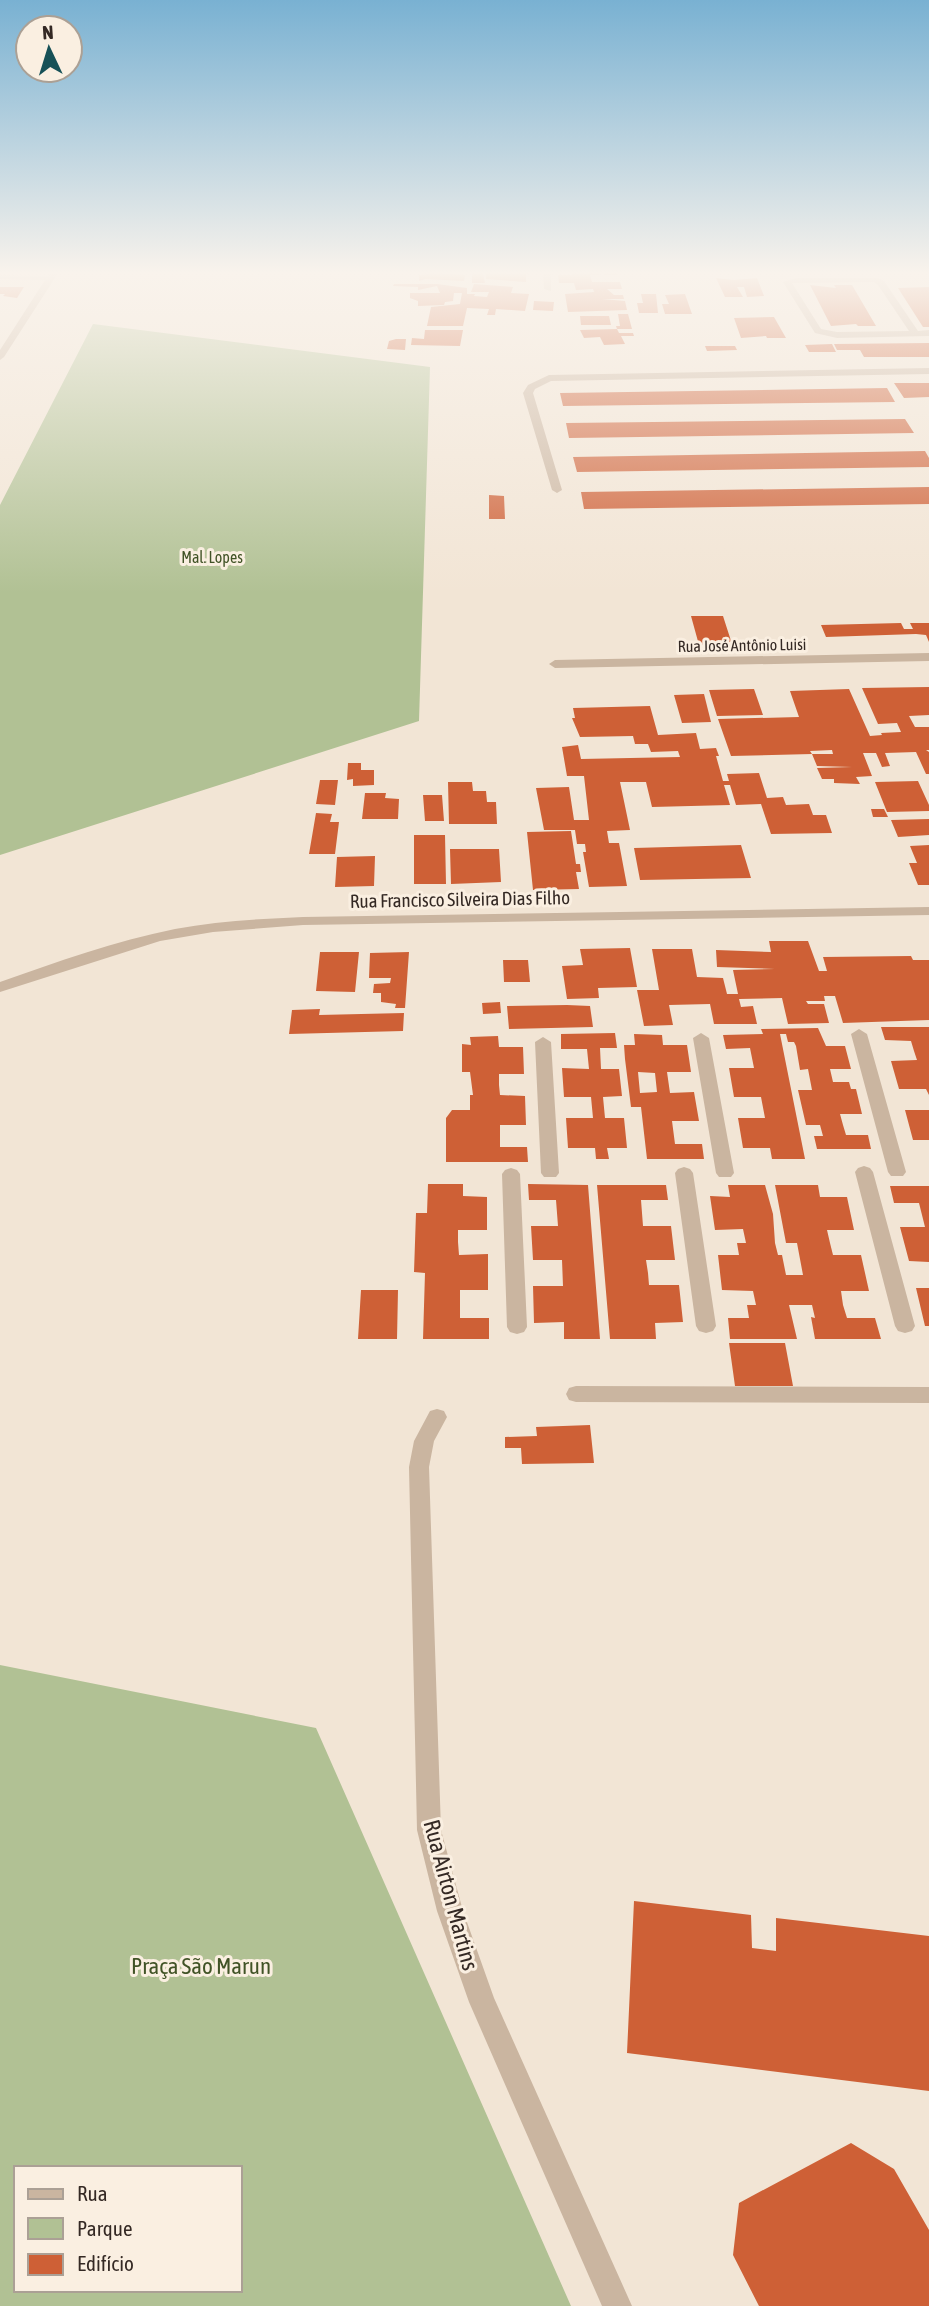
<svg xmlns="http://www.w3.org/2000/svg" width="929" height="2306" font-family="'Asap Condensed',sans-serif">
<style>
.green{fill:#b1c194;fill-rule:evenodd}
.building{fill:#ce6036;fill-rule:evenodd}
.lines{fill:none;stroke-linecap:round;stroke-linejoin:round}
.lane{fill:#cab5a0;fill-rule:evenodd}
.street{fill:#cab5a0;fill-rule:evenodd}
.labels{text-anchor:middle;stroke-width:6;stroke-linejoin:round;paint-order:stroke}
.far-park-label{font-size:16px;fill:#415326;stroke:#faefe1}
.far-street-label{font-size:16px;fill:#342924;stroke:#faefe1}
.street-label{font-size:19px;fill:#342924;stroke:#faefe1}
.near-street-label{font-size:23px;fill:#342924;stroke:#faefe1}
.near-park-label{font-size:23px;fill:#415326;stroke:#faefe1}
</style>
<rect width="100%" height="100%" fill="#f2e5d5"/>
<path class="green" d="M93,324L430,367L419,721L0,855V505Z
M0,1665L316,1728L571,2306H0ZM16,2168H240V2290H16Z"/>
<path class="building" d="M419,270H443V273L465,275L464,281L425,279L419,281V275H427L419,273Z
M472,270H507V274H510V270H529V274H526V282L486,279V274H483L485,283H472Z
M571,270H599V275H590L592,282H620L622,289H607L614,295H623L624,299H602L625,301L627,310L568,312L565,294L594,292L593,289L576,290L574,283H559L558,275H572Z
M603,270L614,272V270H736V272H617L618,275H605Z
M716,278L734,280L757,278L764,296L747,297L744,287H737L743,297H725Z
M394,284H437L467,288V294H475L474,296L487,297L489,292H471L474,284L513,287L511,293L529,294L525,311L496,309L495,315H487L489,309L467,308L463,326H427L431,307L460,304L462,293H454L453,301L445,302L444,305L418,306V301L410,298V293H440L437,286L418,290V287L393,286Z
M810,285L836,288L834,285H852L876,326H858L856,324L831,326Z
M0,287H24L17,298L3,296L5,294H0Z
M929,287V327H923L898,288Z
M641,294H656L658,313H639L637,303H643Z
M685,294L692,314H665L662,304H669L665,295Z
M534,301L554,302L553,311L533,310Z
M618,314H628L632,329H617L619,333H633L634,336H621L625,344L604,345L600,337L584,338L580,330L617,329L616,326H620Z
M580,316H609L611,325H581Z
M774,317L786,338H767L766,336L741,338L734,318Z
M425,330H463L460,346L411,345L412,338L424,339Z
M396,339H406L405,350L387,349L389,341Z
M929,343V357H864L860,350H837L834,344Z
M832,344L836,352H809L805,345Z
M705,346H735L737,350L707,351Z
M894,383H929V397L904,398Z
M887,388L895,402L563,406L560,393Z
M905,419L914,433L569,438L566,423Z
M925,451L929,458V467L577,472L573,457Z
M929,487V504L584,509L581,492Z
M489,495L504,496L505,519H489Z
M691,616H723L732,644L699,645Z
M901,623L904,629H913L910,623H929V642L926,635L916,634L826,637L821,625Z
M929,687V715L909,716L915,727H929V750H926L929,752V774H926L916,752L885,753L890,766L882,767L876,753H863L872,776L856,777L860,784L834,783V779H822L817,768L852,767L817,766L812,754H833L832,750L810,751L812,754L731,756L718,719L799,717L790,691L849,689L870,736L882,735L881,733L901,732L897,723L878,724L862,688Z
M754,689L763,715L717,716L709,690Z
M704,694L711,722L682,723L674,695Z
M650,706L658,735L696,733L700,749L716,748L719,756H716L723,781H729L727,774L759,773L767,798L783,797L786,805L809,804L813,815H826L832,833L771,834L761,804L736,805L730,785H724L730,805L652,807L646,782H620L630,830L607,831L609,843H619L627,886L589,887L583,852H586L585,844H577L575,830H544L536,788L569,787L574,820H589L584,776H567L562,747L578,745L581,759L680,757L678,751L651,752L648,744H635L633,736L580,737L572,718H575L573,708Z
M348,763H361V770H374V785L353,786V779L347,780Z
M320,780H338L335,805L316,804Z
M918,781L929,805V811L887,812L875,782Z
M448,782H472L473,791H486L487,802H496L497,824H449Z
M365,793H386L385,798L399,799L398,819H362Z
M423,795H442L444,821H425Z
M871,809H884L888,817H873Z
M316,813L332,814L330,822H339L335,854H309Z
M929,819V835L898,837L891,820Z
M571,831L576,864H580L581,872H576L579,889L533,890L527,832Z
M414,835H445L446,884H414Z
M741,845L751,878L640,880L634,848Z
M929,845V885H918L909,863H917L910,846Z
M450,849H499L501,882L451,884Z
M375,856L374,886L335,887L337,857Z
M769,941H808L819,971H827L823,957L911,956L913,960H929V1020L843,1023L835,996H824L825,1001H806L808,1004H824L829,1023L788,1024L782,998L739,999L741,1007L753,1006L757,1024H714L710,1004L669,1005L673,1025L644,1026L637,990H659L652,949H692L697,977L723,978L727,994H738L733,970L775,969L717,967L716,950L771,952Z
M630,948L637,987L598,988L599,998L567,999L562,966L583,965L580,949Z
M320,952H359L355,992L316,991Z
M409,952L405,1008H395L396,1004L381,1002V993H373L374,984L390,983L391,978H369L370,953Z
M503,960H528L530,982H504Z
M500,1002L501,1013L483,1014L482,1003Z
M567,1005L590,1006L593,1027L509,1029L507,1006Z
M320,1009L319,1015L404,1013L403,1031L289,1034L292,1010Z
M881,1027H929V1095L926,1089H899L891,1061L917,1060L914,1051L911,1041L885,1040Z
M818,1028L826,1046H845L851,1069H830L833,1082H849L851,1089H856L862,1114H840L843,1125L846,1135H868L871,1149H817L814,1136H823L820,1125H806L798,1090H812L808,1069L800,1070L796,1046L794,1042H788L786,1034H780L805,1159H772L770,1148H743L738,1118H765L761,1097H734L729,1068H754L750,1048L726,1049L723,1035L763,1034L761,1029Z
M615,1033L617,1048H600L601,1069H619L622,1096L603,1097L605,1118H624L627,1148H607L609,1159H596L595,1148H568L566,1118H593L591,1097H564L562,1068L589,1069L587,1049H561V1034Z
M634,1034L662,1035L663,1045H687L691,1072H667L670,1093L694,1092L699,1121H672L675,1144H702L704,1159H647L641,1107H631L625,1059L624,1045H635ZM638,1072L655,1073L657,1092L640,1093Z
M498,1036L499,1047H523L524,1074H499V1085L500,1095L525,1096L526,1125H500V1147H527L528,1162H446V1118L452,1110H470V1095H473L470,1072H462V1044L471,1045L470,1037Z
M905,1110H929V1140H913Z
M428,1184H463V1196L487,1197V1230H458V1242L459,1255L488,1254V1290H460V1318H489V1339H423L425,1273L414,1272L416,1213H427Z
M528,1184L588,1185L600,1339H564V1322L534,1323L533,1286H563L562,1260H533L531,1226H558L556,1200H529Z
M597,1185H666L668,1200H641L643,1226H671L675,1260H646L648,1273L649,1285H679L683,1322L655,1323L656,1339H610Z
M728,1185H765L773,1214L775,1243L778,1255H782L786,1275H803L797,1243H786L775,1185H818L820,1197H847L854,1230H827L830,1243L833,1255H861L869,1291H841L843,1305L847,1318H875L881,1339H815L811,1317L815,1318L812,1305H789L797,1339H730L728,1318H749L747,1305H756L753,1291L722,1290L718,1255H739L737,1243H746L743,1229L715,1230L710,1196L730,1197Z
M890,1186H929V1262L909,1261L900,1227H925L919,1203H894Z
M916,1288H929V1326H925Z
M361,1290H398L397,1339H358Z
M729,1343H785L793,1386H735Z
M590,1425L594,1463L522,1464L521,1448H505V1437L537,1436L536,1427Z
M634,1901L751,1915L752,1948L776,1951V1918L929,1936V2091L627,2053Z
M851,2143L894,2169L929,2230V2306H759L733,2255L739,2203Z"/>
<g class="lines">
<path class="lane" d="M796,278H878L884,281L918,331L929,330V336L837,338L815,333L783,282ZM874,282L878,285L909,331L837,332L821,329L792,283Z
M859,1029L867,1034L906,1172L903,1176H891L888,1172L851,1034Z
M701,1033L709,1038L734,1173L731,1177H719L716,1173L693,1038Z
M543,1037L551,1042L559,1173L556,1177H544L541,1173L535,1042Z
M864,1166L870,1168L873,1172L915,1326L912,1331L905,1333L898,1331L895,1326L855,1172L858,1168Z
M684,1167L690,1169L693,1173L716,1326L713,1331L706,1333L699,1331L696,1326L675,1173L678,1169Z
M511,1168L517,1170L520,1174L527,1327L524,1332L517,1334L510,1332L507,1327L502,1174L505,1170Z
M576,1386L929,1387V1403L576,1402L569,1400L566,1394L569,1388Z"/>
<path class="street" d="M52,270H60L4,357L0,360V350L45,280L0,279V275L48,276Z
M543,270H551V291L544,289Z
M929,368V374L551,381L535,389L533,393L562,490L557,493L552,490L523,393L528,385L549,375Z
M929,653V661L555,668L549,664L555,660Z
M929,907V915L303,925L213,932L160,941L0,992V982C57,962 115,941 175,929C217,921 260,919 303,917Z
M437,1409L444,1411L447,1417L434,1441L429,1467L441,1830L463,1911L494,1998L632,2306H602L469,2002L437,1911L417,1830L409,1467L414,1441L430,1411Z"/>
</g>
<linearGradient id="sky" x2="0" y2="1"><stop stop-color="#79b1d2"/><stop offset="0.46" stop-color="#f9f3ec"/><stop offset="1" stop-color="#f9f3ec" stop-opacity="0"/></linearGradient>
<rect width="929" height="593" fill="url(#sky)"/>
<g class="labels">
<g class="far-park-label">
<text x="212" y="563">Mal. Lopes</text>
</g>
<g class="far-street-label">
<text transform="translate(742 645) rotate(-1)" y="6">Rua José Antônio Luisi</text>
</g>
<g class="street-label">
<text transform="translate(460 899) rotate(-1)" y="7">Rua Francisco Silveira Dias Filho</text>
</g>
<g class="near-street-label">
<text transform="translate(451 1895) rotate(75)" y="8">Rua Airton Martins</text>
</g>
<g class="near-park-label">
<text x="201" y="1974">Praça São Marun</text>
</g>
</g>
<rect x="14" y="2166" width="228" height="126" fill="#faefe1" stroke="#aba095" stroke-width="2"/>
<rect x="28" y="2189" width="35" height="10" fill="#cab5a0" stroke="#aba095" stroke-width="2"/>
<text x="77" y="2201" font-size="21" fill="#342924">Rua</text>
<rect x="28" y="2218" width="35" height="21" fill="#b1c194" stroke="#aba095" stroke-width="2"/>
<text x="77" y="2236" font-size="21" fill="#342924">Parque</text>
<rect x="28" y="2254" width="35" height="21" fill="#ce6036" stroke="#aba095" stroke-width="2"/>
<text x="77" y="2271" font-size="21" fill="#342924">Edifício</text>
<g transform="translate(49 49) rotate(356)"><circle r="33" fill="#faefe1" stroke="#aba095" stroke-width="2"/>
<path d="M0-5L12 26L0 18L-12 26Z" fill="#175157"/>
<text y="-10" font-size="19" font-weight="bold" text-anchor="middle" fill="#342924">N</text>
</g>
</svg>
